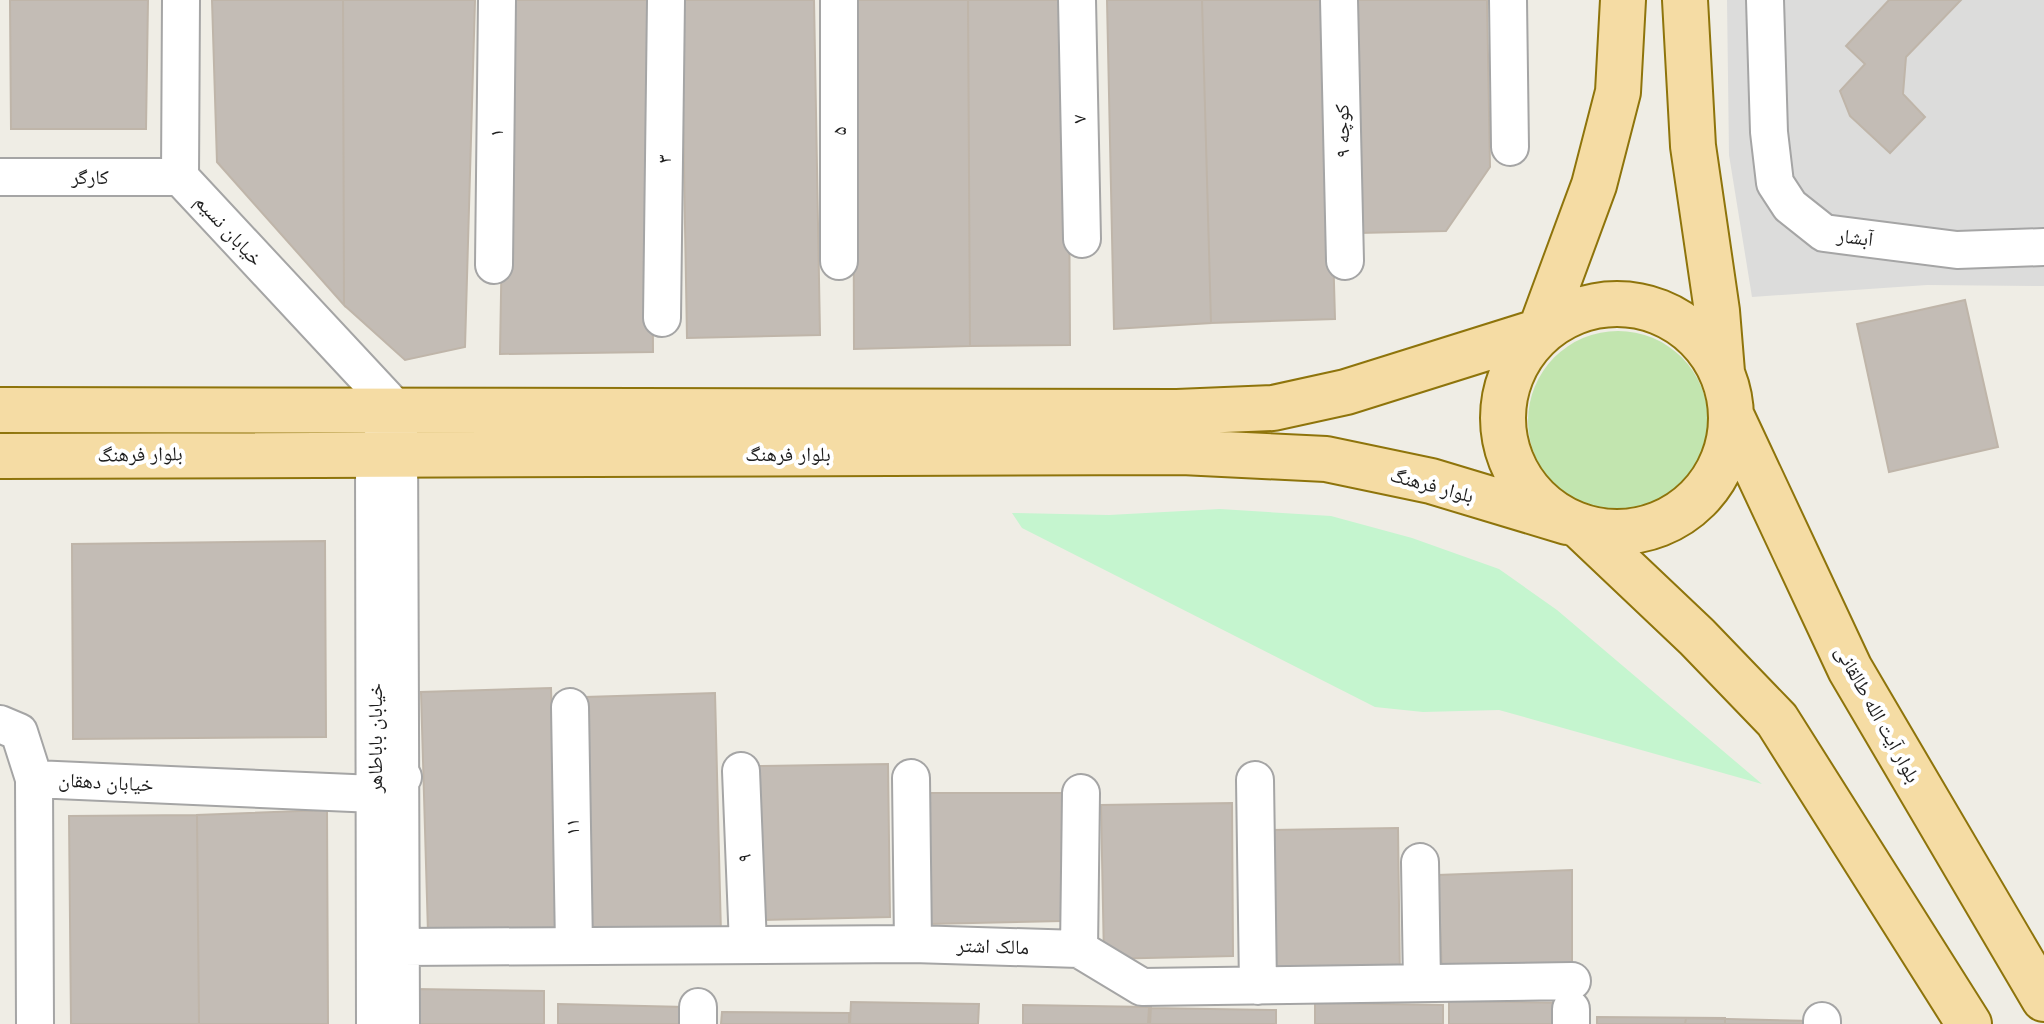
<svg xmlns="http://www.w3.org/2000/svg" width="2044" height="1024" font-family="'Noto Sans','Noto Naskh Arabic',sans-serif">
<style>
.residential{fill:#dcdcdb}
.grass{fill:#c2e5af}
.park{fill:#c5f5cf}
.building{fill:#c3bcb5;stroke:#bfb5a9;stroke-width:2}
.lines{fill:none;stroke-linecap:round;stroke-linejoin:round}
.minor-casing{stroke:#a5a5a5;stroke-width:40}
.major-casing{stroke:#8e740b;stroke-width:48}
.minor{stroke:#fff;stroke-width:36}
.major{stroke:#f5dca4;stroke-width:44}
.labels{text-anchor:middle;stroke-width:8;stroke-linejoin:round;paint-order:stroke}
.street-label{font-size:20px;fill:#1e1e1e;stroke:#fff}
</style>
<rect width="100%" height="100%" fill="#efede5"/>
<path class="residential" d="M1727,0H2044V286L1927,285L1752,297L1729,155Z"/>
<path class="grass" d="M1528 421a90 90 0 1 1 180 0a90 90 0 1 1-180 0Z"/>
<path class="park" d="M1220,509L1331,516L1412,538L1499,569L1557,610L1762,784L1499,710L1423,712L1375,707L1022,528L1012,513L1109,515Z"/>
<path class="building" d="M10,0H148L146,129H11Z
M212,0H343L344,305L217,162Z
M343,0H475L465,347L405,360L344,305Z
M506,0H651L653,352L500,354Z
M681,0H814L820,335L687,338Z
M853,0H968L970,346L854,349Z
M968,0H1068L1070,345L970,346Z
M1107,0H1202L1211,323L1114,329Z
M1202,0H1326L1335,319L1211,323Z
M1356,0H1487L1490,167L1446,231L1359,233Z
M1889,0H1961L1906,57L1903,94L1925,117L1890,153L1850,116L1840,91L1865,64L1846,46Z
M1965,300L1998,447L1889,472L1857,324Z
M325,541L326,737L73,739L72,544Z
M551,688L558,929L428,933L421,692Z
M715,693L721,934L591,938L585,697Z
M888,764L890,917L760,920L758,766Z
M927,793H1065L1062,921L928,924Z
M1232,803L1233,956L1104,959L1101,805Z
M327,810L328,1024H199L197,815Z
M197,815L199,1024H71L69,816Z
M1398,828L1400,981L1270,984L1268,830Z
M1572,870V970L1442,973L1438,875Z
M416,989L544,991V1024H416Z
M1449,1001L1577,1003L1576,1024H1449Z
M851,1002L979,1004L978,1024H850Z
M1315,1003L1443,1005V1024H1315Z
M558,1004L686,1007L685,1024H558Z
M1023,1005L1151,1007L1150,1024H1023Z
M1149,1008L1276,1010V1024H1148Z
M722,1012L849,1013V1024H721Z
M1597,1017L1725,1018V1024H1597Z
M1686,1018L1813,1021V1024H1685Z"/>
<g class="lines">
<g class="minor-casing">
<path id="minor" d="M181,0L180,177L399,412
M1077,0L1082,239
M1339,0L1345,261
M1508,0L1510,147
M1765,0L1769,132L1775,183L1790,206L1824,233L1957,250L2044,247
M0,177H180
M839,261V0
M494,265L497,0
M662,318L666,0
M399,429L401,1024
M570,707L574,946
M0,724L19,732L34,779
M741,771L748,945
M911,778L913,944
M1255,780L1258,986
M1420,862L1422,983
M403,947L913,944L1079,949L1142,987L1572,981
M1079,949L1081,793
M698,1007V1024
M1571,1009V1024
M1822,1021V1024
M35,1024L34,779L375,794L403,777
M375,1024L374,452L386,433"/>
</g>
<g class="major-casing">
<path id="major" d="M1685,0L1693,146L1717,311L1722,372
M1503 418a114 114 0 1 1 228 0a114 114 0 1 1-228 0Z
M1542,326L1594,185L1618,92L1623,0
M0,410L1177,412L1273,408L1346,392L1534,333
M1732,417L1850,669L2044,999
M0,456L1182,452L1326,459L1431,481L1567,522
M1582,528L1697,637L1777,720L1969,1024"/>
</g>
<use href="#minor" class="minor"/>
<use href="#major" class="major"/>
</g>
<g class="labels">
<g class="street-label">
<text transform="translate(1079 119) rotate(-91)" y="7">۷</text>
<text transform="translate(839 131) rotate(-90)" y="7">۵</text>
<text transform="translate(1342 131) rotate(-91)" y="7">کوچه ۹</text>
<text transform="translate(496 133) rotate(-89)" y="7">۱</text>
<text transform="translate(664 159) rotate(-89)" y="7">۳</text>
<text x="90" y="184">کارگر</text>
<text transform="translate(229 230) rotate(47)" y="7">خیابان نسیم</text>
<text transform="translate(1855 237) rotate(7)" y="7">آبشار</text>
<text transform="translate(140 454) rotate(-1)" y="7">بلوار فرهنگ</text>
<text x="788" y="461">بلوار فرهنگ</text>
<text transform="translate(1432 485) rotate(15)" y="7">بلوار فرهنگ</text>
<text transform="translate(1878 714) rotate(61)" y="7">بلوار آیت الله طالقانی</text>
<text transform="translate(375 738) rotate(-90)" y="7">خیابان باباطاهر</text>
<text transform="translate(106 782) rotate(3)" y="7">خیابان دهقان</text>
<text transform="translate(572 827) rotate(-91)" y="7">۱۱</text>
<text transform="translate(744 858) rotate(-92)" y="7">۹</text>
<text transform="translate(993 946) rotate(2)" y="7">مالک اشتر</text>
</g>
</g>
</svg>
